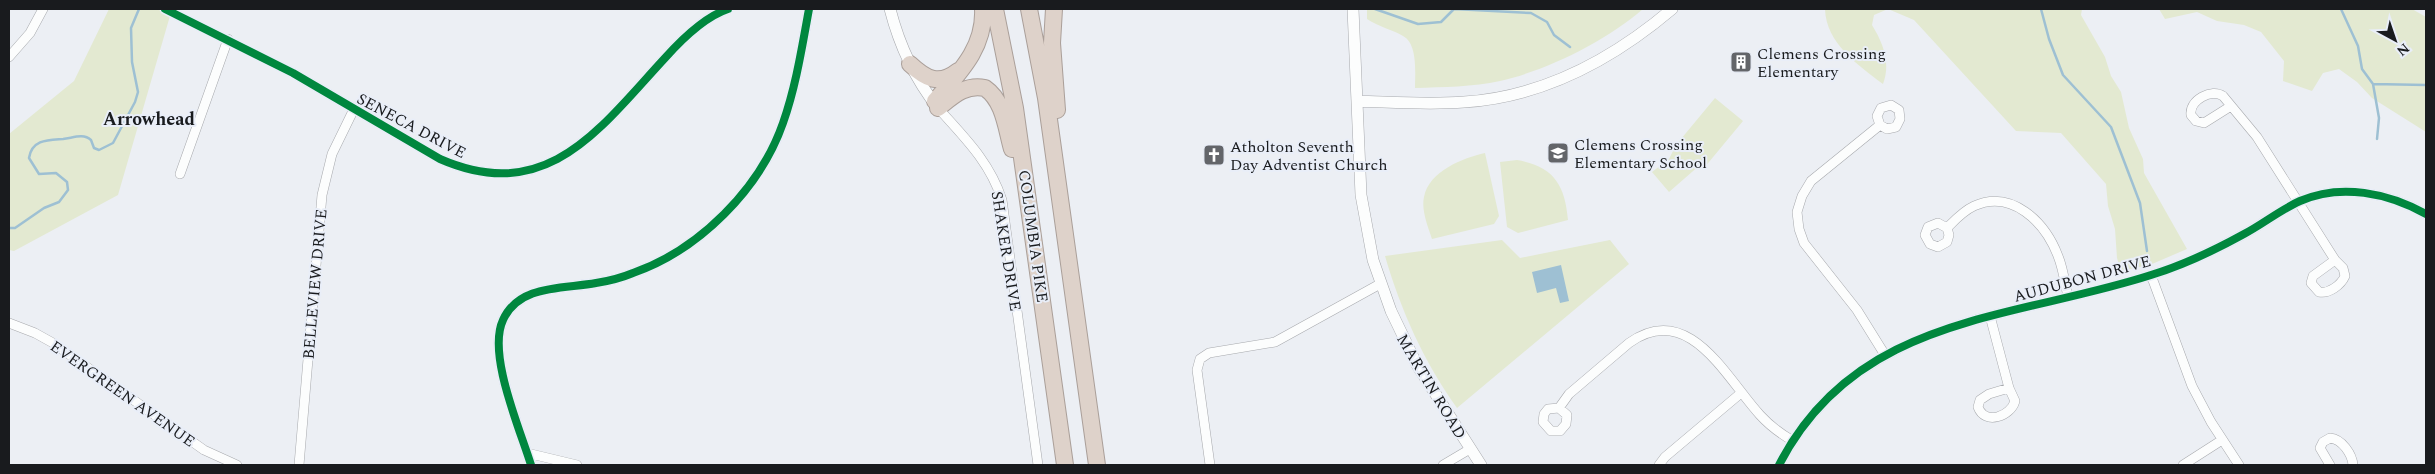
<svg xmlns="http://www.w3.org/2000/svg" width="2435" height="474" font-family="Spectral,serif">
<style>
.green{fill:#e3e9d1}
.water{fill:#9ec0d3}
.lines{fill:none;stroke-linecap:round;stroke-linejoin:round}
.stream{stroke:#9ec0d3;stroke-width:2.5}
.minor-casing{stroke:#a7a9ad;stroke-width:10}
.tertiary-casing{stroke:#a7a9ad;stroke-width:12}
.motorway-casing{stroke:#aa9f99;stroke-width:18}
.minor{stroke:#fcfdfd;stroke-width:9}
.tertiary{stroke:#fcfdfd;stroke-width:11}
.motorway{stroke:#ded2ca;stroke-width:16}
.cycleway-casing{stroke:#e9eef8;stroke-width:11}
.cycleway{stroke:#00873e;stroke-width:8}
.labels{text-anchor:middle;stroke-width:4;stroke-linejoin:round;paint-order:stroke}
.poi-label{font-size:16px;fill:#191b1e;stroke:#e9eef8;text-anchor:start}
.street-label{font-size:16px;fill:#191b1e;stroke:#e9eef8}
.neighbourhood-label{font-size:18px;font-weight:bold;fill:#191b1e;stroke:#e9eef8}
</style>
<rect width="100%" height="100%" fill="#eceff4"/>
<path class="green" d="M109,9H172L118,195L14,251L9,250V134L74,81Z
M1367,9H1643C1606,41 1548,70 1500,81C1473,87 1443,87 1415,88C1415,73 1418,44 1403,36C1391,29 1379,27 1367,19Z
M1825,9H2082L2081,15L2105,57L2111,76L2121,92L2129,128L2143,159L2144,173L2187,249L2152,264L2121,271L2117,258L2115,229L2108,206L2106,184L2061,133L2016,131L1914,20L1888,9L1874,15L1872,25C1883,43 1891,63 1883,84C1858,65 1826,43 1825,9Z
M2159,9H2412L2426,17V132L2372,98L2357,82L2339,69L2323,73L2312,91L2283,81L2284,61L2261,32L2244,25L2217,21L2197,12L2165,19Z
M1715,98L1743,121L1704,168L1700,165L1669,192L1652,172L1669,159L1676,145Z
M1485,153L1499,216L1494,224L1432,239C1428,227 1421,210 1424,197C1429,171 1463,158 1485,153Z
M1517,160C1553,166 1565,184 1568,220L1518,233L1507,227L1500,162Z
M1502,240L1520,258L1610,240L1629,264L1457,408C1424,362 1401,311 1385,256Z"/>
<path class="water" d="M1561,265L1569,301L1560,303L1556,288L1537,293L1532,272Z"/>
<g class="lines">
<path class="stream" d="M1375,9L1418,24L1441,22L1454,9
M1454,9L1531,13L1547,22L1554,35L1570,47
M2041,9L2049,39L2063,75L2111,127L2140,203L2147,251
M2341,9L2358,46L2362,69L2373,84L2426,85
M2373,84L2379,118L2377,139
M9,228H15L44,208L59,202L68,190L67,182L56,173L39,174L29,158C32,139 49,140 63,139C73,138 83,133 91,140L94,148L99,150L113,143L135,102L138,92L132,62L131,28L139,9"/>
<g class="minor-casing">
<path id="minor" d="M165,9L293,73L440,159C548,206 600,128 665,58C682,39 704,17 728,9
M9,57L30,33L43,9
M2231,106L2204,123L2196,121L2191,115C2189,100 2212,88 2223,96L2257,137L2335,260L2343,268L2345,276C2341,285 2329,294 2319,292L2311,283L2313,276L2335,260
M938,108C964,137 990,162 1002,200L1038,465
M1880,125L1877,116L1881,108L1891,105L1899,110L1900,119L1896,127L1887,129L1880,125L1811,181L1802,196L1797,212L1799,229L1804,243L1857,310L1885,355
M180,174L228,39
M1947,228L1949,235L1947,242L1938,247L1930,244L1925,235L1928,227L1938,223L1947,228C1955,220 1963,211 1974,206C2012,189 2045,222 2058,256C2063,268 2065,283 2068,297
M2151,275L2192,386L2211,422L2239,465
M1990,316L2009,388L2015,401C2011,416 1985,426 1978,407L1980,400L1989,394L2009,388
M9,323L35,333L53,343L204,450L237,465
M1559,408L1567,415L1566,424L1560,431H1551L1543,422L1544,414L1548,409L1559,408L1569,394L1629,343C1689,300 1726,378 1760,415C1770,426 1781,434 1793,441
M527,453L577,465
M299,465L322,195L332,154L354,109
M531,465C520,429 487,354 503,320C519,284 564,289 596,283C609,281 621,278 633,273C699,250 760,189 783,123C796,86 802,47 809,9
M1210,465L1197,370L1200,359L1209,353L1275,342L1380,284
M1443,465L1470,449
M1659,465L1665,457L1741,393
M1779,465C1856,315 2012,320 2151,275C2184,265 2215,250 2244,234C2263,224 2280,210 2300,201C2341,183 2388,193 2426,214
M2183,465L2222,440
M2330,465L2320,448L2323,442L2330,438C2342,439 2352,454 2353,465"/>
</g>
<g class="tertiary-casing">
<path id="tertiary" d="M890,9C899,44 915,79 938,108
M1353,9L1361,195L1373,260L1391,311L1417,365L1481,465
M1357,101C1392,102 1428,105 1464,102C1542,97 1613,59 1672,9"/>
</g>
<g class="motorway-casing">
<path id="motorway" d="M995,9L1015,108L1065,465
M1029,9L1046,98L1097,465
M1054,9L1052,43L1057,110
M910,64C926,79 939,86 958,71
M935,101C959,73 985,48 983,9
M938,108C953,96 965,84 985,88C1004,101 1006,128 1012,149"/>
</g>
<use href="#minor" class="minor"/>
<use href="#tertiary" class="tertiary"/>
<use href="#motorway" class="motorway"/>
<g class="cycleway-casing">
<path id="cycleway" d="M165,9L293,73L440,159C548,206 600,128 665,58C682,39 704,17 728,9
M531,465C520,429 487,354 503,320C519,284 564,289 596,283C609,281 621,278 633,273C699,250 760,189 783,123C796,86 802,47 809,9
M1779,465C1856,315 2012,320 2151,275C2184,265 2215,250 2244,234C2263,224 2280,210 2300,201C2341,183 2388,193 2426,214"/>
</g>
<use href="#cycleway" class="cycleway"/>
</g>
<defs>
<g id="building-square" transform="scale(1.125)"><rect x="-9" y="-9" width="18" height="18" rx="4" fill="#636569" stroke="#e9eef8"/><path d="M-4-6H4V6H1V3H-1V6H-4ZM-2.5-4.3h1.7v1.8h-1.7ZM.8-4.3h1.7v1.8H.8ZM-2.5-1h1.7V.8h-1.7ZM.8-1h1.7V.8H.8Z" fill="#fff"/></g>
<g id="school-square" transform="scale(1.125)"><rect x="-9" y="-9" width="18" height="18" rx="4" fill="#636569" stroke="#e9eef8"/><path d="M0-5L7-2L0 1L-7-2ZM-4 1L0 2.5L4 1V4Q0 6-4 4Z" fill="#fff"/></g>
<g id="church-square" transform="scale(1.125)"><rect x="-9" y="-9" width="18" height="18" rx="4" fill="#636569" stroke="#e9eef8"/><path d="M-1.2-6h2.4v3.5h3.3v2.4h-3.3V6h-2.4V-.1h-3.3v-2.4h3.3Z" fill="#fff"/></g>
</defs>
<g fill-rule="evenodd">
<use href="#building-square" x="1741" y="62"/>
<use href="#school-square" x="1558" y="153"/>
<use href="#church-square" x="1214" y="155"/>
</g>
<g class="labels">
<g class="poi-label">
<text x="1757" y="59">Clemens Crossing<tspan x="1757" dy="18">Elementary</tspan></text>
<text x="1574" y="150">Clemens Crossing<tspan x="1574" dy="18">Elementary School</tspan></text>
<text x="1230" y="152">Atholton Seventh<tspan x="1230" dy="18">Day Adventist Church</tspan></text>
</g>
<g class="street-label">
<text transform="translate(412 125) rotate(28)" y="6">SENECA DRIVE</text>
<text transform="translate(1034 236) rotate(82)" y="6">COLUMBIA PIKE</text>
<text transform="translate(1007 251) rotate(81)" y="6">SHAKER DRIVE</text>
<text transform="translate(2082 278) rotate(-15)" y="6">AUDUBON DRIVE</text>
<text transform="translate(314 284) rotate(-85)" y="6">BELLEVIEW DRIVE</text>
<text transform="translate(1432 386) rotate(59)" y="6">MARTIN ROAD</text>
<text transform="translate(123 393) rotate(35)" y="6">EVERGREEN AVENUE</text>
</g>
<g class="neighbourhood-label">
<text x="149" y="125">Arrowhead</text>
</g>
</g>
<rect width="2435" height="474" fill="none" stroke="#191b1e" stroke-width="20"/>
<g transform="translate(2395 40) rotate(140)" stroke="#e9eef8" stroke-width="4" paint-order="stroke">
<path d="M0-4L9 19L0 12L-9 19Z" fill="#191b1e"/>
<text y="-8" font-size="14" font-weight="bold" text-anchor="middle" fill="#191b1e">N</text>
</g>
</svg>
